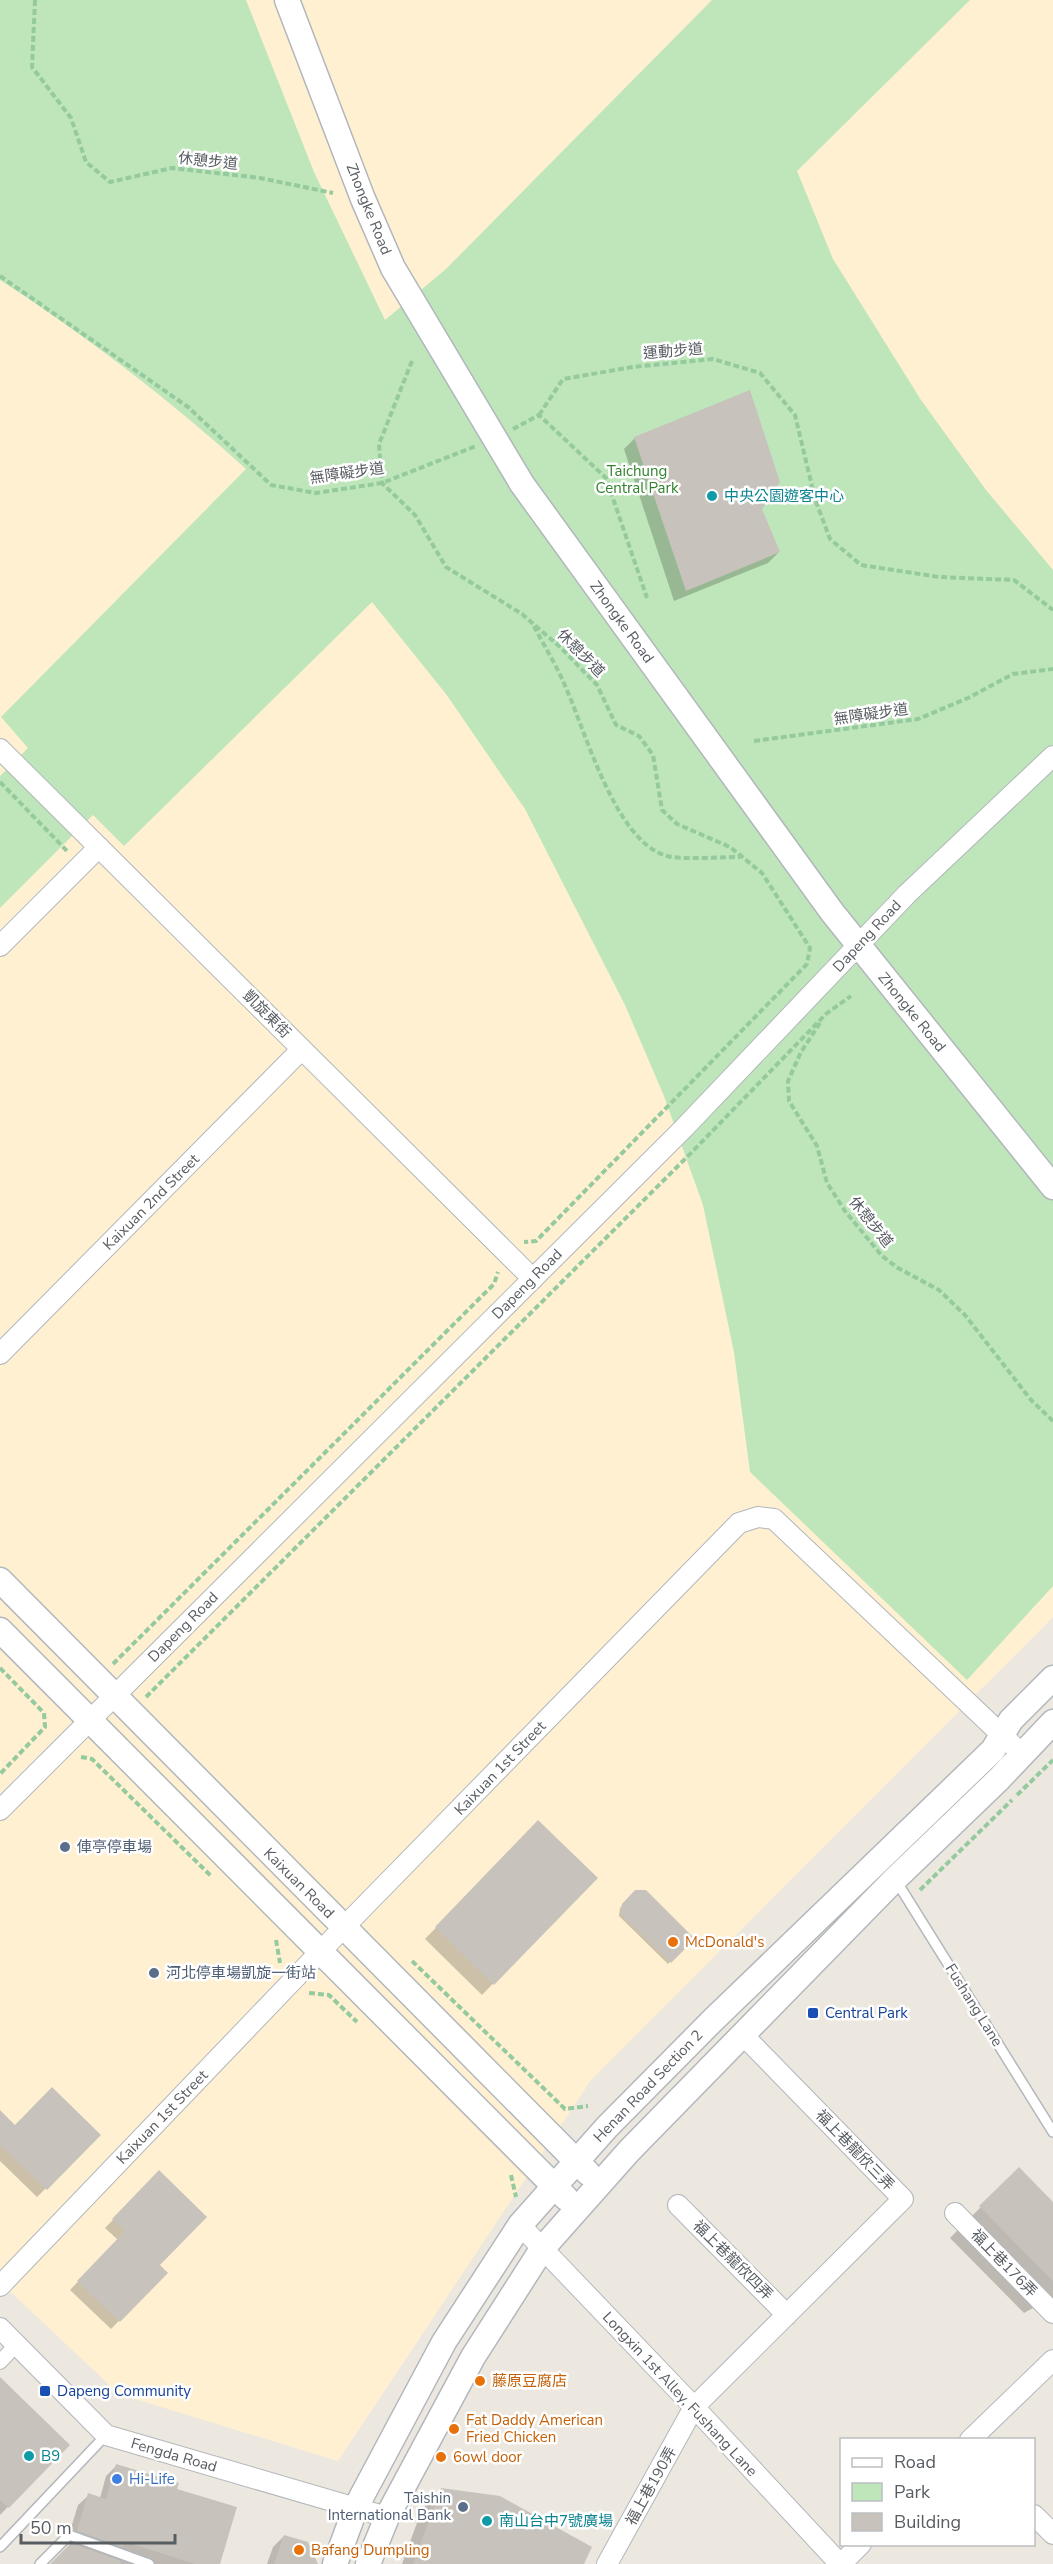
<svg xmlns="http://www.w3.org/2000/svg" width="1053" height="2564" font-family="'Nunito Sans','Noto Sans TC',sans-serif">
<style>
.commercial{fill:#fff0d2}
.green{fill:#bee6ba}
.shadow{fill:#0003}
.building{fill:#c7c3bc}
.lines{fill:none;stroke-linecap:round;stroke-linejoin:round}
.service-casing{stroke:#b2b7bb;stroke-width:12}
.pedestrian-casing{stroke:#b2b7bb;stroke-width:16}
.minor-casing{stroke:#b2b7bb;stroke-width:22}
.tertiary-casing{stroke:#b2b7bb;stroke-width:27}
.path{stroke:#94ca9e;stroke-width:4;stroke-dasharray:6 3;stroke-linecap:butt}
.service{stroke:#fff;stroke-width:9}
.pedestrian{stroke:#fff;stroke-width:14}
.minor{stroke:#fff;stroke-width:20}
.tertiary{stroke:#fff;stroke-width:24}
.culture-dot{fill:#0f9aa8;stroke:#fff;stroke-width:2}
.service-dot{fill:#5c6f8a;stroke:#fff;stroke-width:2}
.food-dot{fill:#e8710a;stroke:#fff;stroke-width:2}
.transit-dot{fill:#1a4fb4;stroke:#fff;stroke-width:2}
.shop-dot{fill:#3f7fe0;stroke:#fff;stroke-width:2}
.labels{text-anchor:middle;stroke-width:5;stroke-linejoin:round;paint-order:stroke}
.street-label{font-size:15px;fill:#585d62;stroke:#fff}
.park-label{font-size:15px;fill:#32832e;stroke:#fff}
.culture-label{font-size:15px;fill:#0d838f;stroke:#fff;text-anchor:start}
.service-label{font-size:15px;fill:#4e5e75;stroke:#fff;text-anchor:start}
.food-label{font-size:15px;fill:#c56008;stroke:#fff;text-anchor:start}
.transit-label{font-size:15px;fill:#164399;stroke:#fff;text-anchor:start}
.shop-label{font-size:15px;fill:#366cbe;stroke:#fff;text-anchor:start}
</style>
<rect width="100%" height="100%" fill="#ede8df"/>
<path class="commercial" d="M0,0H1053V1617L591,2080L338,2461L119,2394L0,2282Z"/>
<path class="green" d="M0,0H246L314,172L385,320L446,269L712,0H970L797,171L833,259L921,400L986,490L1053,570V1586L967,1680L750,1472L734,1352L703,1205L664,1096L625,1005L525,809L446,694L372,602L124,846L93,815L0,908V776L28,748L1,717L246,469C169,399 88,337 0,280Z"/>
<path class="shadow" d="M635,438L760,509L779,552L768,563L674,601L624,449Z
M538,1822L596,1878L482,1995L425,1939Z
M636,1892L693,1939L668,1964L619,1916L620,1908Z
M0,2112L15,2127L99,2135L37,2197L0,2161Z
M1019,2169L1053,2204V2297L1024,2313L950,2238Z
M159,2173L158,2265L166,2273L111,2329L70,2290L118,2240L105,2228Z
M0,2391L68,2445L0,2515Z
M117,2465L175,2490L218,2564H52L73,2543L67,2541L78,2505L89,2495L100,2498L106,2476Z
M441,2490L582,2564H402L422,2509Z
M284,2536L315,2564H267L273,2547Z"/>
<path class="building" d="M750,390L780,482L762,509L780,552L686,591L634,437Z
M538,1820L598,1878L494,1985L435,1927Z
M635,1890H646L695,1939L671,1963L620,1913L622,1904Z
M52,2087L101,2135L47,2190L0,2145V2110L15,2125Z
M1019,2167L1053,2202V2281L979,2206Z
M159,2170L207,2217L160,2265L168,2273L120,2322L77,2281L125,2231L112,2219Z
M0,2377L70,2445L9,2508L0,2500Z
M116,2464L179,2483L177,2489L237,2507L220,2564H195L123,2541V2547L77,2531L88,2493L106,2499Z
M441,2488L500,2496L592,2547L584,2564H413Z
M284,2535L308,2542L318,2564H274Z
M71,2543L121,2561L120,2564H50Z"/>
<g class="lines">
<g class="service-casing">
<path id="service" d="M895,1879L1053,2132
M0,2547L106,2435
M40,2564L69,2535L149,2564"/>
</g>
<g class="pedestrian-casing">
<path id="pedestrian" d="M0,2362L17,2344"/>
</g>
<g class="minor-casing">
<path id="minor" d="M0,749L533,1279
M0,946L99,847
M0,1354L302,1049
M0,1810L684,1128L907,894L1053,756
M678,2205L787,2315
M955,2213L1053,2313
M520,2225L694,2407L840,2564
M0,2286L343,1928L739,1523L758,1517L774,1519L1022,1754
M0,2328L106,2435L387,2517
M970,2440L1053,2360
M1034,2515L1053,2534
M607,2564L694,2407L903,2199L744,2036
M841,2564L861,2544"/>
</g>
<g class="tertiary-casing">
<path id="tertiary" d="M287,0L363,199L393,268L522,484L832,912L1053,1187
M0,1580L588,2173
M0,1630L566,2198
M335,2564L356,2507L444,2342L520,2225L607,2127L713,2020L993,1750L1011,1720L1053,1678
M368,2564L387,2517L473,2357L542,2249L629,2151L895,1879L999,1779L1053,1722"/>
</g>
<path class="path" d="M35,0L32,67L71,118L86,162L110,182L172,168L260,178L333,193
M0,276L188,407L271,485L316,493L382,483L476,446
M412,361L379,444L382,483L415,515L446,567L522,614L560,647L597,685L616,725L639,736L653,755L662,810L677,824L730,847L762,873L810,948L807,964L536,1241L524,1242
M539,415L563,379L633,367L713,359L760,373L795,415L815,499L830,539L861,565L939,577L1014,580L1053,610
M513,429L539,415L606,478L647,598
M534,626C543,644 554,661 562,679C584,724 613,841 667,856C681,860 722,857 740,857
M754,741L918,719L968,698L1013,674L1053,669
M0,782L68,852
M820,1023L801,1052L788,1081L789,1101L817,1146L827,1183L845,1211L882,1256L898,1268L939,1290L965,1315L1031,1400L1053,1421
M113,1664L494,1284L498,1272
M0,1668L44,1713L45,1727L0,1774
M146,1697L692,1152L826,1014L851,996
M81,1757L92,1759L211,1876
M1017,1795L1053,1760
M920,1890L1012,1800
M276,1940L280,1963
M412,1961L565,2109L588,2106
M309,1993L329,1995L357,2022
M511,2175L516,2197"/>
<use href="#service" class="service"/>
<use href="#pedestrian" class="pedestrian"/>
<use href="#minor" class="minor"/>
<use href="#tertiary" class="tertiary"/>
</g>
<g class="culture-dot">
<circle cx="712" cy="496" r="6"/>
<circle cx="29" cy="2456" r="6"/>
<circle cx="487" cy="2521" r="6"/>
</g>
<g class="service-dot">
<circle cx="65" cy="1847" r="6"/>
<circle cx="154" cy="1973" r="6"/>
<circle cx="463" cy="2507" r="6"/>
</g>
<g class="food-dot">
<circle cx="673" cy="1942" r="6"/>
<circle cx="480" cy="2381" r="6"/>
<circle cx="454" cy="2429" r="6"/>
<circle cx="441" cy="2457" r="6"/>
<circle cx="299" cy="2550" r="6"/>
</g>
<g class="transit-dot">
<rect x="807" y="2007" width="12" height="12" rx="3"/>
<rect x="39" y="2385" width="12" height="12" rx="3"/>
</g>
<circle class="shop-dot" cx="117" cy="2479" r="6"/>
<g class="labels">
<g class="street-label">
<text transform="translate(208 161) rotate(6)" y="5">休憩步道</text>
<text transform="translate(369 209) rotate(68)" y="5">Zhongke Road</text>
<text transform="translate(673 351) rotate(-5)" y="5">運動步道</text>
<text transform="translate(347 473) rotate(-8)" y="5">無障礙步道</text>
<text transform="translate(622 622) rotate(54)" y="5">Zhongke Road</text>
<text transform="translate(581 653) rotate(45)" y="5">休憩步道</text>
<text transform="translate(871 714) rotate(-8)" y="5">無障礙步道</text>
<text transform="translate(867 936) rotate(-47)" y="5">Dapeng Road</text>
<text transform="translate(912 1012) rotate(51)" y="5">Zhongke Road</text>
<text transform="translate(267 1014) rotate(45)" y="5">凱旋東街</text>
<text transform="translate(151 1202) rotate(-45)" y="5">Kaixuan 2nd Street</text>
<text transform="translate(871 1222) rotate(51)" y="5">休憩步道</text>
<text transform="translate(527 1284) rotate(-45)" y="5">Dapeng Road</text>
<text transform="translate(183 1627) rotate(-45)" y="5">Dapeng Road</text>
<text transform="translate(500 1768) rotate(-46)" y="5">Kaixuan 1st Street</text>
<text transform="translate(299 1883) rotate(45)" y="5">Kaixuan Road</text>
<text transform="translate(974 2005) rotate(58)" y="5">Fushang Lane</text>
<text transform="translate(648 2086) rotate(-46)" y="5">Henan Road Section 2</text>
<text transform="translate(162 2117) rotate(-46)" y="5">Kaixuan 1st Street</text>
<text transform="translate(855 2150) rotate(46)" y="5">福上巷龍欣三弄</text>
<text transform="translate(733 2260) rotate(45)" y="5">福上巷龍欣四弄</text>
<text transform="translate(1004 2263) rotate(46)" y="5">福上巷176弄</text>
<text transform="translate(680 2394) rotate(47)" y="5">Longxin 1st Alley, Fushang Lane</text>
<text transform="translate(174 2455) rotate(16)" y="5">Fengda Road</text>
<text transform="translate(651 2486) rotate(-61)" y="5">福上巷190弄</text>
</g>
<g class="park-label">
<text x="637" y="476">Taichung<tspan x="637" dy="17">Central Park</tspan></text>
</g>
<g class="culture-label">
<text x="724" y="501">中央公園遊客中心</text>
<text x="41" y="2461">B9</text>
<text x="499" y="2526">南山台中7號廣場</text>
</g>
<g class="service-label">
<text x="77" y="1852">俥亭停車場</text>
<text x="166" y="1978">河北停車場凱旋一街站</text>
<text x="451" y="2503" text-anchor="end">Taishin<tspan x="451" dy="17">International Bank</tspan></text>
</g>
<g class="food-label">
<text x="685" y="1947">McDonald's</text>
<text x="492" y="2386">藤原豆腐店</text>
<text x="466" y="2425">Fat Daddy American<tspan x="466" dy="17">Fried Chicken</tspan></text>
<text x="453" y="2462">6owl door</text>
<text x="311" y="2555">Bafang Dumpling</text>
</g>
<g class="transit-label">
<text x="825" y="2018">Central Park</text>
<text x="57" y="2396">Dapeng Community</text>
</g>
<g class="shop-label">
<text x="129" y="2484">Hi-Life</text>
</g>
</g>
<rect x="840" y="2438" width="195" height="108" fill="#ffffff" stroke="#bcbec0" stroke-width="1.5"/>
<rect x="852" y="2458" width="30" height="9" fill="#ffffff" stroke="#bcbec0" stroke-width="1.5"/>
<text x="894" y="2468" font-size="18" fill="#585d62">Road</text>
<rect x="852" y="2483" width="30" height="18" fill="#bee6ba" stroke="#bcbec0" stroke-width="1.5"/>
<text x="894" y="2498" font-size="18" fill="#585d62">Park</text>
<rect x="852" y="2513" width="30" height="18" fill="#c7c3bc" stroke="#bcbec0" stroke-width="1.5"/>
<text x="894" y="2528" font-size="18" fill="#585d62">Building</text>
<path d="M21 2534v9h154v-9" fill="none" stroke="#585d62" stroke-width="3"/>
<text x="30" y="2534" font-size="18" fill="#585d62" stroke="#ffffff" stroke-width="4.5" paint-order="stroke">50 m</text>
</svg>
